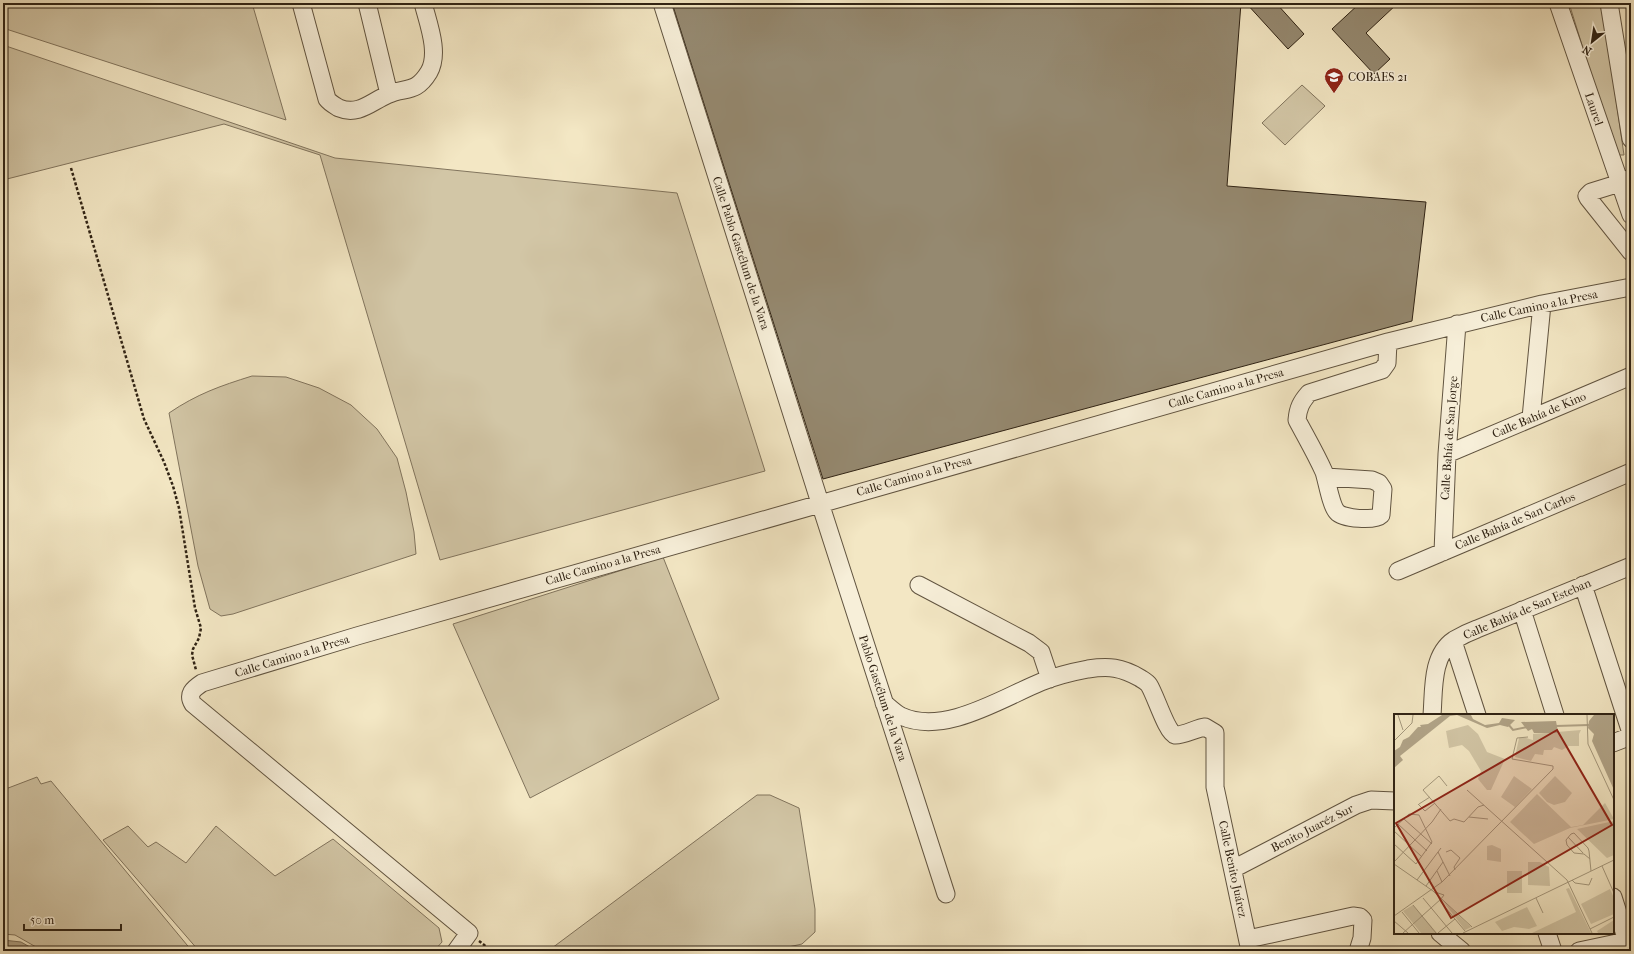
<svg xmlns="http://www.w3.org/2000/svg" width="1634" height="954" font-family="'IM FELL French Canon',serif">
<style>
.green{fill:#d2c6a6;stroke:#81745d}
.water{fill:#b1a488;stroke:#7d705a}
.building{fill:#958970;stroke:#302314}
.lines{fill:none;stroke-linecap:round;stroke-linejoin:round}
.minor-casing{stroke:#615440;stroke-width:19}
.path{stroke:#302314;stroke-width:2.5;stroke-dasharray:3 2;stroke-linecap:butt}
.minor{stroke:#f7efd9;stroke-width:17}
.labels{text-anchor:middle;stroke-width:3;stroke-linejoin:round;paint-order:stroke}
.poi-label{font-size:12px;fill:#302314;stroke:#f7efd9;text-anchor:start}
.street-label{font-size:12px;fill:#302314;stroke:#f7efd9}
.inset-river{fill:none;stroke:#b1a488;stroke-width:2}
.inset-road{fill:none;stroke:#a5997e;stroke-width:1}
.view{fill:#8f2418;fill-opacity:0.15;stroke:#8f2418;stroke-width:2}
.inset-edge{fill:none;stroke:#302314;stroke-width:2}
</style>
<rect width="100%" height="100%" fill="#f3e7c4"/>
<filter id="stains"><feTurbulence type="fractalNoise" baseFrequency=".005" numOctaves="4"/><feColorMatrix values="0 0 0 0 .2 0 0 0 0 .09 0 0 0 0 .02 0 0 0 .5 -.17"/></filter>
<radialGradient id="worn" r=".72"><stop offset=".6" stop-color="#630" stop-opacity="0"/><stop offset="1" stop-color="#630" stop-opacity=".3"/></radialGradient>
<path class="green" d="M3,3H252L286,120L3,28Z
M1569,3H1602L1624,155H1616Z
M3,45L335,158L677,193L765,471L440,560L320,155L224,124L3,180Z
M1302,85L1325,106L1285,145L1262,123Z
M252,376L286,377L319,388L351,405L377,429L397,458L406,492L414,532L416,554L233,614L221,616L210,609L198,566L169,413C197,394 220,386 252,376Z
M663,557L719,699L530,798L453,624Z
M37,777L41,784L51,781L192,951H43L15,935L3,934V790Z
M757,795H770L799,808L815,909V932L802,944L770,951H548Z
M128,826L148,847L156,842L186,863L216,826L275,876L333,839L439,928L442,942L434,951H199L103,840Z"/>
<path class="water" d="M3,940L21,942L37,951H3Z"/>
<path class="building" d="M672,3H1241L1227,186L1426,202L1412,321L823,479Z
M1246,3H1276L1304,34L1288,49Z
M1360,3H1398L1366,33L1390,59L1374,74L1332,29Z"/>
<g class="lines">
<g class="minor-casing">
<path id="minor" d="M301,3L327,99C330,103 334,105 339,108C358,116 371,102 387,95C405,86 415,95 429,72C440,53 428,23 423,3
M367,3L389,94
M662,3L820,503L946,894
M1558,3L1631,215
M1609,3L1631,139
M1631,178L1620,183L1591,192L1587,196L1588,198L1631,252
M1531,418L1542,304
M1447,454L1631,376
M1326,477L1372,480L1379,483L1383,489L1381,515C1375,521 1343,519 1337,512C1331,506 1327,481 1324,472C1316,454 1306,437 1297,420C1298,408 1301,402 1309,393L1382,370L1387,363L1388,342
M1443,552L1447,454L1457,324
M1398,571L1631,472
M919,585L1029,643L1041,652L1050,679
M1583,585L1631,733
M1522,610L1555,715
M1453,641L1477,715
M884,703C889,707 895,713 901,716C944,736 1002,698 1041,682C1056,676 1072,672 1088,669C1109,666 1121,667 1140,678C1143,680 1147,682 1149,685C1155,694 1167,733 1175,735C1182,736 1197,728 1205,727L1215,733V787L1250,951
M1432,715C1434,691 1431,655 1454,640C1461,636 1469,632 1477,629L1631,566
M1613,743L1631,736
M1233,869L1356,805L1371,800L1395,801
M1613,897L1627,941
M1440,933L1462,951
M1547,933L1553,951
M1248,939L1353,916L1360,917L1363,920L1362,938L1358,951
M456,951L469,933L193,704C187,694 193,689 202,683L357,636L1388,342L1542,304L1631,287
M1579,951L1631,940"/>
</g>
<path class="path" d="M71,168L144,419L164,462L173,486L179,508L195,608L201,628L199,638L193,649L192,655L196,670
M479,941L492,951"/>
<use href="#minor" class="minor"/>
</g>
<defs>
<g id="school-pin" transform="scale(1)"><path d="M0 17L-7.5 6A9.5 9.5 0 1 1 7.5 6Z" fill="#8f2418" stroke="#f7efd9"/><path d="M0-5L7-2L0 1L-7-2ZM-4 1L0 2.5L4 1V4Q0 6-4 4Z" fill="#fff"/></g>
</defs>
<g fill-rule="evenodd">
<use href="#school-pin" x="1334" y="77"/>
</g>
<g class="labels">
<g class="poi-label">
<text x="1348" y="81">COBAES 21</text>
</g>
<g class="street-label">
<text transform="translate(1594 109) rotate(71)" y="4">Laurel</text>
<text transform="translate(741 253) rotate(72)" y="4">Calle Pablo Gastélum de la Vara</text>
<text transform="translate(1539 306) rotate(-12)" y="4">Calle Camino a la Presa</text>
<text transform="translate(1226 388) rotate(-16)" y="4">Calle Camino a la Presa</text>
<text transform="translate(1539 415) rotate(-23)" y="4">Calle Bahía de Kino</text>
<text transform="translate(1449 438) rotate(-86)" y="4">Calle Bahía de San Jorge</text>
<text transform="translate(914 476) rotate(-16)" y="4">Calle Camino a la Presa</text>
<text transform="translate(1515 521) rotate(-23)" y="4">Calle Bahía de San Carlos</text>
<text transform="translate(603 565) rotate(-16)" y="4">Calle Camino a la Presa</text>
<text transform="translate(1527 609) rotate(-23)" y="4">Calle Bahía de San Esteban</text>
<text transform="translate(292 656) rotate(-17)" y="4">Calle Camino a la Presa</text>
<text transform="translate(883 698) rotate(72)" y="4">Pablo Gastélum de la Vara</text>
<text transform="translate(1312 828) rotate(-27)" y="4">Benito Juaréz Sur</text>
<text transform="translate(1233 869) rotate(78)" y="4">Calle Benito Juárez</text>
</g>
</g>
<g transform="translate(1394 714)">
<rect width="220" height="220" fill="#f3e7c4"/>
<path d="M74,11L84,20L93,38L111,45L97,76H93L84,65L87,57L75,37L68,31L55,34L52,17ZM187,16L185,20V32H175L168,36L160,33L158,36H150L149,41L141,40L137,47L121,43L125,24L129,23L145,28L139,26V20ZM120,62L138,75L121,93L107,83ZM161,62L178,79L171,88L160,91L153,88L145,79ZM143,80L177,113L189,111L211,89L220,105L176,114L140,130L116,108ZM220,107V141L213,144L183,115ZM98,131L107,135V148L93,146V132ZM134,148H146L155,153L156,172L134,171ZM113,157H128V179H113ZM175,174L197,219H138L182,198L172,175ZM216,175L220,184V200L197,210L187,190ZM49,187L77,213L71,216ZM19,191L43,219H27L9,197ZM133,193L143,212L135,215L120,213L108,217L101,208ZM220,206V219H204L203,217Z" fill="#d2c6a6"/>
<path d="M48,1H77L79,5L91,11L105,9L108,4L121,6L114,13L106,11L93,14L63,1L56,2L6,42L9,46L0,54V37L6,33L9,26L15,23L24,13H27L26,11L34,10ZM200,1H220V76L198,27L200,20L194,14L195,7ZM162,7L164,18L162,19H140L138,15L134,17L127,8Z" fill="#b1a488"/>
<path class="inset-river" d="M114,10L119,16L133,13M162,12L195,11"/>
<path class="inset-road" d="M4,1L9,16M193,1L194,30L220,86M0,27L18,9L19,1M53,72L45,62L29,76L56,107L60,105L70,108L84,93L90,91M73,76L173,166L198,219M24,90L31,97L41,89M25,90L36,83M75,103L94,105M10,105L38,130M4,110L33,137M0,114L15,100L25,101L38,128L22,150L0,130M0,117L28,143M174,123L189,139M44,138L56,162M52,138L57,136L66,144L60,153L61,156M196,145L190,140L180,139L173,131L172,126L177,120L180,119L194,134L195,137L197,157M0,148L38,108L47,95M0,150L39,177L78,213M208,152L220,179M43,157L48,168M23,166L47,134M178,166L181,169L195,171L198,164M32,172L49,148M41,178L50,181L47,185M29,184L58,219M142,184L149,199M46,187L71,217M19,191L42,219M8,198L25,219M0,202L48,168L159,55V52L118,45L123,24L134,23M0,207L14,219M196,215L220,203M9,219L47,185M44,219L61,205M69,219L220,146"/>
<path class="view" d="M163,16L218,111L57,204L2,109Z"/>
<rect width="220" height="220" class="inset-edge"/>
</g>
<rect width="1634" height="954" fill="none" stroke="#f3e7c4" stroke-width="16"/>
<rect x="4" y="4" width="1626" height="946" fill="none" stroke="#302314" stroke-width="2"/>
<rect x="8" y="8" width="1618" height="938" fill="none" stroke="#302314"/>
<g transform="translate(1592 42) rotate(210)" stroke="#f7efd9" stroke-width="3" paint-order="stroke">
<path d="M0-3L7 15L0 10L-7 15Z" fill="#302314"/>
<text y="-6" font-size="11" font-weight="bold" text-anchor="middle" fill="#302314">N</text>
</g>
<path d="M24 924v6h97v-6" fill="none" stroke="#302314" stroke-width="2"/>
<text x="30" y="924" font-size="12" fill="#302314" stroke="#f7efd9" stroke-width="3" paint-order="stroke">50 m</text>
<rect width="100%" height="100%" filter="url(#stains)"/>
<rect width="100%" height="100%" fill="url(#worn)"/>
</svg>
